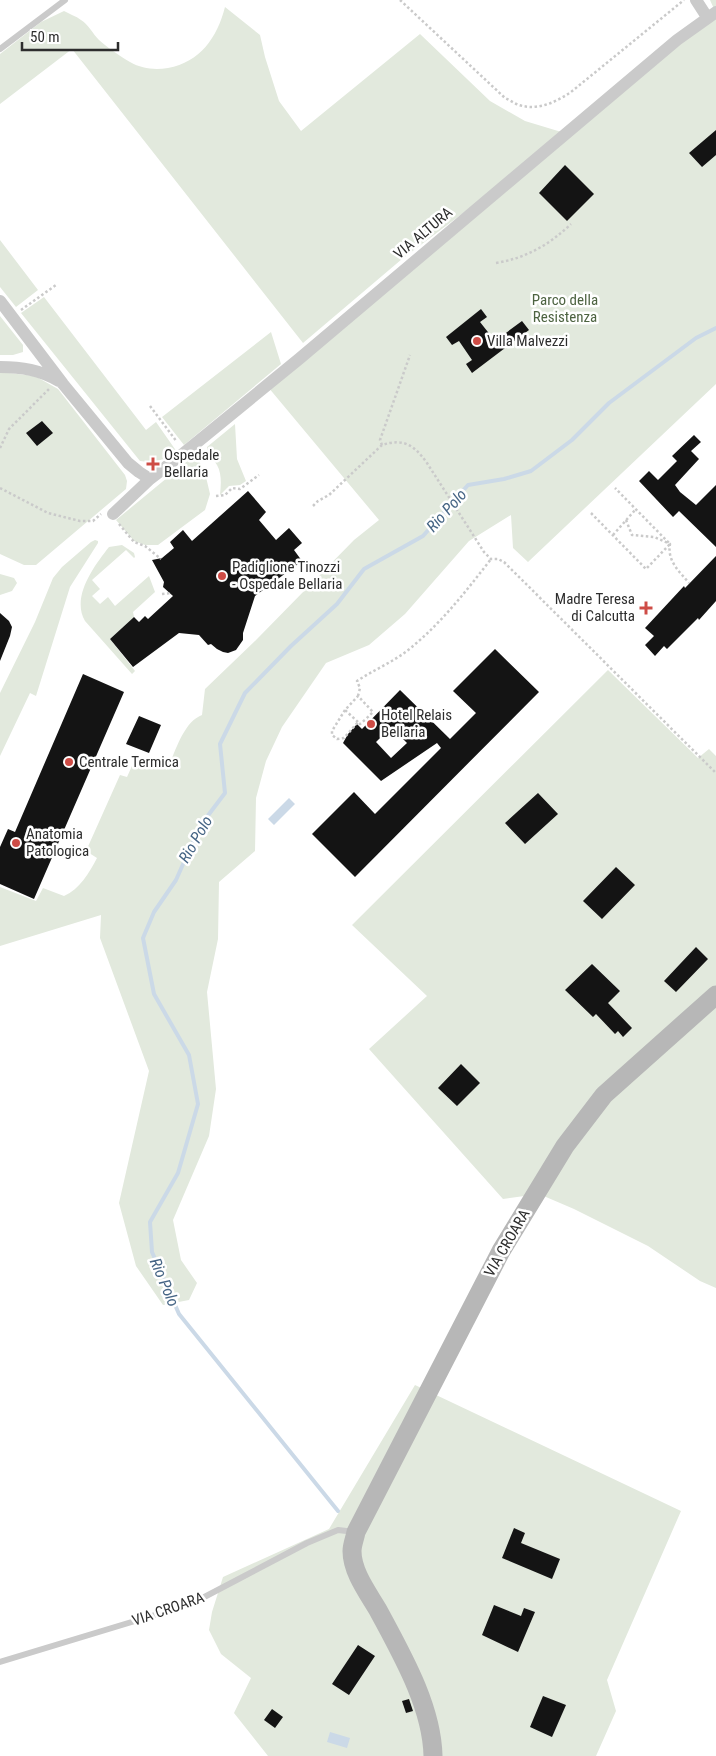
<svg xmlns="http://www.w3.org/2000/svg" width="716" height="1756" font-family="'Roboto Condensed',sans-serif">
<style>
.green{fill:#e2e9dd}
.water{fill:#cbd9e7}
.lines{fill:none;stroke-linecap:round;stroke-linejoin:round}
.stream{stroke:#cbd9e7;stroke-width:4}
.building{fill:#141414;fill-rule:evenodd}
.path{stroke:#cacaca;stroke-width:2.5;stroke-dasharray:2.5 2.5;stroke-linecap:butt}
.lane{stroke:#cacaca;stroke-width:6}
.street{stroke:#cacaca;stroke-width:12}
.secondary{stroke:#b7b7b7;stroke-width:19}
.poi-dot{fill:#ce4c46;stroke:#fff;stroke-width:2}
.labels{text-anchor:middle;stroke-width:5;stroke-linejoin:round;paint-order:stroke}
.street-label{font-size:15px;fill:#2d2d2d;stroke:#fff}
.park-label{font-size:15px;fill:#4d6341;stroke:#fff}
.poi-label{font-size:15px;fill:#2d2d2d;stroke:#fff;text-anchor:start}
.water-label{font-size:16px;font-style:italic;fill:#466585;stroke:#fff}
</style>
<rect width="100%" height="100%" fill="#fff"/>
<path class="green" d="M710,0H716V384L528,562L513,548L511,515L469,541L405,614L369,645L326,663L282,727L266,761L256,798L255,851L219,882L218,939L207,992L216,1089L209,1136L173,1220L181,1260L197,1283L189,1300L163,1305L136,1266L119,1203L149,1071L100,938L101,915L0,946V887L36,901L43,888L64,896C80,889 89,873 97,858L86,851L120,775L127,777L136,757L167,770C175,753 183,722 202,715L205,689L257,639L354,540L379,520L268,387L559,141L402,259L303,343L72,49L0,104V54L41,22L64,11C69,14 76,16 81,20C88,24 93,34 99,40C108,48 120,56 130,62C142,69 155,70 168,68C200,62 217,38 225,7L260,35L265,57L279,101L301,131L420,34L490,101L525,121L568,134L714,9Z
M0,240L38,290L16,307L0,287Z
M44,297L146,430L156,422L177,452C165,460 154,463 140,461L21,313Z
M0,316L23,345V352L13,355H0Z
M271,332L281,364L184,445L162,417Z
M0,372L35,376L58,389L125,475L127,481L126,489L36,565H24L0,554Z
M235,424L237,459L246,481L240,485L229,486L220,495C221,485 222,474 217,465C213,459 207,454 207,447Z
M196,454L206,477L210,494L205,510L158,545H145L134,541L116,520Z
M95,540L98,541V543L70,587L36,696L30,693L0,756V693L35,622L53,578L62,567L91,542Z
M122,545L134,553L135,557L134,558L126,550L92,580L100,589L92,596L100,604L108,597L115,606L149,576L155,592L133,612L134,617L110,639L135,671L132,674L85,621C71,597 94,566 109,547Z
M0,574L14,578L17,583L12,591L0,595Z
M608,670L698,758L709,749L716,756V1288L700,1281L648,1246L574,1209L539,1194L503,1199L369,1049L427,996L352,925Z
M415,1385L681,1511L607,1680L616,1711L596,1756H268L234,1713L251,1678L221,1654L209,1630L212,1612L223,1577L329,1529Z"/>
<path class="water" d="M289,798L295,804L274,825L268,819Z
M330,1732L350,1738L347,1748L327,1742Z"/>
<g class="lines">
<path class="stream" d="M338,1511L179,1314L152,1252L150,1222L178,1173L198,1104L189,1055L154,994L143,938L154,912L176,880L200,826L225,793L220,744L245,693L291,646L337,604L364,569L423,536L468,485L504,479L531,471L572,440L609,403L696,338L716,328"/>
</g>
<path class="building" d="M716,130V155L702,167L689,153Z
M565,165L594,194L567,221L539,193Z
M481,309L487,317L480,322L495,341L522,321L529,330L472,373L466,364L472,360L459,341L452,345L446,337Z
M42,421L53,433L37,446L26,433Z
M694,435L701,442L691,451L699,459L675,485L680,492L696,505L716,485V547L679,511L673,517L639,481L649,471L658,480L677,461L672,456Z
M248,491L266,512L259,520L276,540L289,528L302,543L294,550L302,561L255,596L243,633V640L236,650L228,653L223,652L217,649L211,644L208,645L199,635L179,633L133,667L110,639L134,617L139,622L145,616L148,619L173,596L163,587L164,582L152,560L162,558L174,548L170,542L183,530L192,541Z
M716,556V601L699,620L698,618L667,649L664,646L655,656L645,645L654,636L645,628L684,586L685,588Z
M0,613L9,621L12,627L10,636L0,661Z
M495,649L539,692L355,877L312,834L354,792L375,814L441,748L437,743L381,781L343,743L348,734L357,724L362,729L400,690L450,739L476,713L453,691ZM391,727L407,743L391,758L376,742Z
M83,674L124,692L34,899L0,884V847L8,829L15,832Z
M139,716L161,725L149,753L126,744Z
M538,793L558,814L525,844L505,823Z
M616,867L635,885L602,919L583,901Z
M696,947L708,959L676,992L664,981Z
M592,964L620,991L608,1003L632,1028L623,1037L618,1031L615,1034L596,1014L593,1017L565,990Z
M461,1064L480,1083L457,1106L438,1088Z
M514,1528L525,1533L521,1543L560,1559L552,1579L502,1558Z
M494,1605L521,1616L524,1608L535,1612L518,1652L482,1635Z
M358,1645L375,1656L349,1695L332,1684Z
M543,1696L566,1705L552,1737L530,1727Z
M409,1699L413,1711L406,1713L402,1701Z
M272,1709L283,1717L275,1728L264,1720Z"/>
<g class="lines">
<path class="path" d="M400,0L505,98C510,100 515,104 519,105C538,111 556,102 571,92L684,0
M496,263C526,258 549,245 571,224
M21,310L56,285
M150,406L177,442
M382,445L380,440L410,355
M0,448L9,429L50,388
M0,488L48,513L80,521H93L101,514
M216,496L225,495L232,488L240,489L259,475
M313,506L318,501L329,495L382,445C404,438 414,445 427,463L484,552L491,559H498L504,562L716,773
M591,513L646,569L670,544L615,488
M626,520L632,535L654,537L670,544C667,561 679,571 689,583
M119,524L134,542L145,546L161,559
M613,535L636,509
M162,594L171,593
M358,696L360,688L357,681C375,669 396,661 413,646C443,621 467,590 491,559
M345,710L332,731V735L337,739L344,738L358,722L360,724L366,719
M358,722L345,710L358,696L373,712L366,719L369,721"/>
<path class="lane" d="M0,49L65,0
M0,1662L191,1604L307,1543L338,1530L355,1532"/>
<path class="street" d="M696,0L707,17
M0,301L63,384L128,463L139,472L150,479
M0,367C22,367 40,370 59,381
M113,514L150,479L184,453L299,359L677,40L716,12"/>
<path class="secondary" d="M433,1756C432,1706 401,1653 378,1610C368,1593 352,1572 352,1551C352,1545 355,1538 356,1532L501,1251L565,1146L604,1095L716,995"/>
</g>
<g class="poi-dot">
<circle cx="477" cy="341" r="5"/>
<path d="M150.5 456.5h5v5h5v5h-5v5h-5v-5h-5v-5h5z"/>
<circle cx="222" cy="576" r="5"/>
<path d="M643.5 600.5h5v5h5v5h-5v5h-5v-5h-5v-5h5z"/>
<circle cx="371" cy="724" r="5"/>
<circle cx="69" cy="762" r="5"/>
<circle cx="16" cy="843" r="5"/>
</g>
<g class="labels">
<g class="street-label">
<text transform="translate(423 233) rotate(-40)" y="5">VIA ALTURA</text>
<text transform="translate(507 1243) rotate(-60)" y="5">VIA CROARA</text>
<text transform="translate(168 1609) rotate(-19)" y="5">VIA CROARA</text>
</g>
<g class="park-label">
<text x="565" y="305">Parco della<tspan x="565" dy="17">Resistenza</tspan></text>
</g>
<g class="poi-label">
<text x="487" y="346">Villa Malvezzi</text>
<text x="164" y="460">Ospedale<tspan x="164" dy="17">Bellaria</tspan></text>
<text x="232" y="572">Padiglione Tinozzi<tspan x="232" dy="17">- Ospedale Bellaria</tspan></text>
<text x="635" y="604" text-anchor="end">Madre Teresa<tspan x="635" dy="17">di Calcutta</tspan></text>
<text x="381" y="720">Hotel Relais<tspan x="381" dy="17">Bellaria</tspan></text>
<text x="79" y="767">Centrale Termica</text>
<text x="26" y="839">Anatomia<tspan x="26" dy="17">Patologica</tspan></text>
</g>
<g class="water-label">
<text transform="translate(446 510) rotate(-48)" y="6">Rio Polo</text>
<text transform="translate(195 839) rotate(-60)" y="6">Rio Polo</text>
<text transform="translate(165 1282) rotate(67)" y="6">Rio Polo</text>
</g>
</g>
<path d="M22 42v8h96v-8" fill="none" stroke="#2d2d2d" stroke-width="2.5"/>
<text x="30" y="42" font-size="15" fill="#2d2d2d" stroke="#ffffff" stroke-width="4" paint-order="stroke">50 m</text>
</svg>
